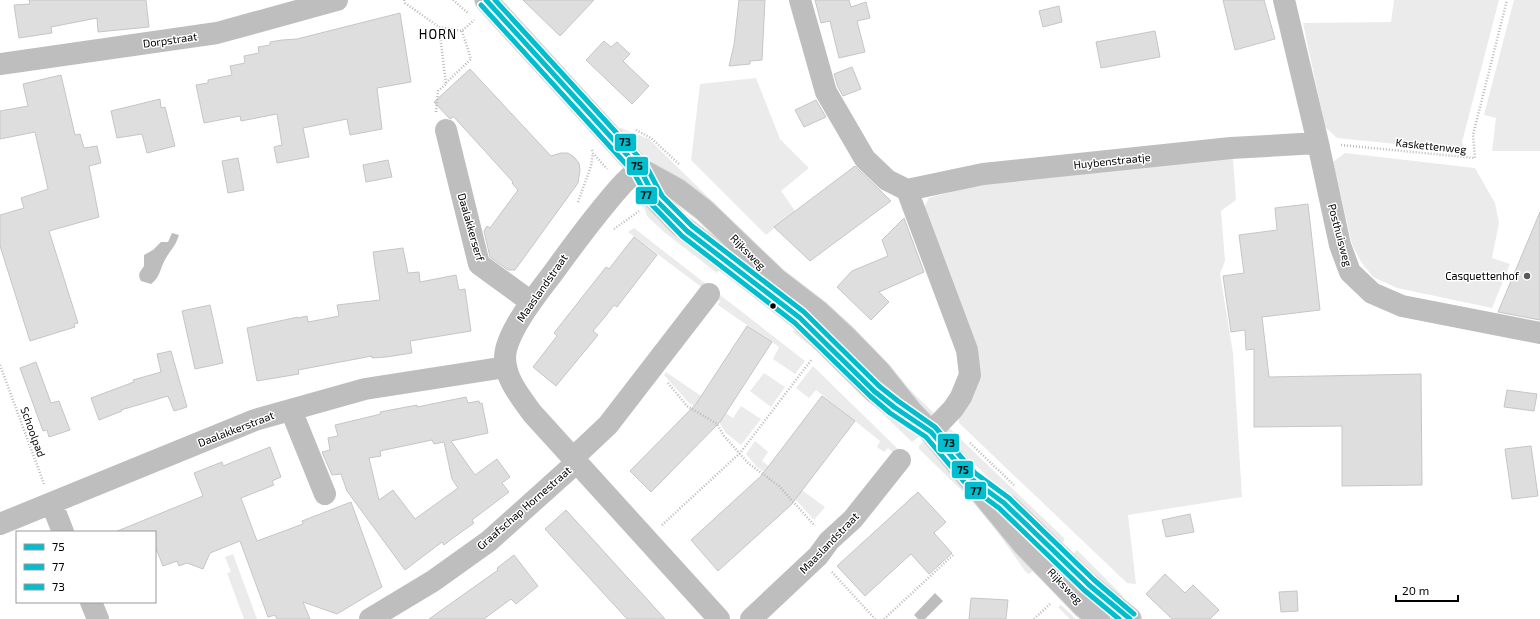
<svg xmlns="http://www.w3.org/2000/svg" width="1540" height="619" font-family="'Exo 2',sans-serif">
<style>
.green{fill:#ebebeb}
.water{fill:#bdbdbd}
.building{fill:#dedede;stroke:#c6c6c6;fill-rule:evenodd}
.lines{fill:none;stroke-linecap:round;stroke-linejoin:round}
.major-casing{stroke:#dbdbdb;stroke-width:24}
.path{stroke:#b9b9b9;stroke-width:2.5;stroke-dasharray:1 2;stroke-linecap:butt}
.minor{stroke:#bebebe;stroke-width:22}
.major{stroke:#bebebe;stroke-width:22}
.bus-1-casing{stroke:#fff;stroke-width:8}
.bus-2-casing{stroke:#fff;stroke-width:8}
.bus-3-casing{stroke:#fff;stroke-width:8}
.bus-1{stroke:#00becd;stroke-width:5}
.bus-2{stroke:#00becd;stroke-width:5}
.bus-3{stroke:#00becd;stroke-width:5}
.poi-dot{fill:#595959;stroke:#fff;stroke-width:1.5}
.bus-dot{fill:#000;stroke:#fff;stroke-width:1.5}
.labels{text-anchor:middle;stroke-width:3;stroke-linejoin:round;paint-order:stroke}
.street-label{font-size:11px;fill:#000;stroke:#fff}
.poi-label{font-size:11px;fill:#000;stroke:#fff;text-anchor:end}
.quarter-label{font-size:13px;letter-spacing:1px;fill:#000;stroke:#fff}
.line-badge{stroke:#fff;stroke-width:1.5}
.pale-badge-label{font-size:11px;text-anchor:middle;font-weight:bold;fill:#111}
</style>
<rect width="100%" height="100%" fill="#fff"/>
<path class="green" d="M1394,0H1499L1462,142L1465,151L1337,138L1325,127L1303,23L1391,22Z
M1514,0H1540V151H1492L1496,118L1484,115Z
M756,78L780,139L809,168L781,191L795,211L766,235L691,160L700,84Z
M621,128L649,139L720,209L717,212L641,153L619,129Z
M1345,153L1475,168L1495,203L1499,223L1492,258L1510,264L1492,308L1397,288L1373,277L1361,262L1352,244L1333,162Z
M1233,158L1236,200L1221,211L1225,261L1220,274L1233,353L1242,497L1128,515L1136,584L1127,583L959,423L958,413L969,391L924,207L929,198L983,183Z
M645,203L651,206L722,267L717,273L664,232L647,216L643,204Z
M634,228L805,361L795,374L773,359L779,347L718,305L720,301L628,232Z
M798,325L895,418L920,436L912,442L818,352L793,332Z
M877,358L938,417L933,423Z
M813,366L902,453L898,458L888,448L884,452L877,447L880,441L816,390L809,398L796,388Z
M666,372L733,418L741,406L761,419L741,445L726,433L719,422L689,403L664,375Z
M764,373L785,387L771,407L750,391Z
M945,424L1064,538V541L1058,547L938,428Z
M755,441L768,452L762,461L825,507L814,520L781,483L757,467L746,454Z
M924,441L1037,569L1028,574L1025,571L982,510L919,449V446Z
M1077,550L1123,596L1118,601L1070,558Z
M233,554L257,619H244L227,573L231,572L225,557Z
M1061,605L1076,619H1070L1058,607Z"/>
<path class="water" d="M172,233L179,235C175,247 172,248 166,258C160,267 161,277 151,284L141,281C137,274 140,272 144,266V255L153,250L161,242H168Z
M935,593L943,601L925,619H918L914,615Z"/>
<path class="building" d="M29,0H146L149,27L98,32L97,18L51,27L52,33L19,38L14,5L30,4Z
M523,0H594L560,36Z
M739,0H765L762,60L750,61V64L729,66L734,45Z
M815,0H849L851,7L866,2L870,18L857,21L865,52L839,58L830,21L821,23Z
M1223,0H1264L1275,39L1235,50Z
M1059,6L1062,22L1043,27L1039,11Z
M400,13L411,82L377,88L382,129L350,135L347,119L303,128L309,157L277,163L274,147L282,145L277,114L241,121L240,116L204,123L196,85L208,83V80L232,75L230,66L245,63L244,56L259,53L258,47L270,45V42L282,40L297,39Z
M1155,31L1160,57L1101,68L1096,42Z
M604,41L611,47L617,42L630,54L623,61L649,86L632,104L586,60Z
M852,67L861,89L843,96L838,87L834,74Z
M470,69L551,156L561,153H568L574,157L579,163L580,170L578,183L515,270H508L490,257L484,231L487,226L490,228L518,190L512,183L513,182L453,116L451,119L449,118L434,102Z
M61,75L75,135L80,134L84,148L97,146L101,163L89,166L99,217L49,231L78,323L74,324L75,327L30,341L0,246V215L24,208L21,198L48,189L35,132L0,139V111L28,106L23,84Z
M160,99L161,108L165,107L175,146L147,153L142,134L117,138L111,111Z
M816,100L826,117L804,127L795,110Z
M238,158L244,190L228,193L222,161Z
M388,160L392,177L366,182L363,165Z
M855,166L891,201L810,261L774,227Z
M1308,204L1320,310L1262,317L1269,377L1421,374L1422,485L1342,486V426L1254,427V349L1246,350L1245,330L1231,332L1223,276L1244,273L1239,235L1277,230L1275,208Z
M1540,213V320L1498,312L1540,212Z
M904,218L924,272L879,292L889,302L871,320L837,287L852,271L888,256L882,240Z
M634,237L657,255L617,307L614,305L604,318L593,331L598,335L556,386L533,367L557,336L554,333L606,267L609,269Z
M403,248L408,273L419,272L420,282L456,275L459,290L465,289L471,331L410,341L412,353L386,357L372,358V356L298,370L299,374L257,381L247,328L298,317V318L307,316L308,322L324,319L339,316L337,305L380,300L373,252Z
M210,305L223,363L195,369L182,311Z
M747,326L772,342L720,422L651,492L630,471L696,404Z
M171,351L187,407L174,411L168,396L121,410L122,411L99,420L91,398L134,382L133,380L161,372L157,354Z
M36,362L51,403L59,401L70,430L49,437L47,430L43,431L20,368Z
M1507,390L1537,394L1534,411L1504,407Z
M822,396L855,421L791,505L718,571L691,540L761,476Z
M466,397L468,403L479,401L480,404L482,403L488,433L451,441L475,475L497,459L510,477L502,483L509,492L472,520L474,523L453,538L444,545L442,542L405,570L347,491L341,474L332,475L322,452L330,450L328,438L338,436L335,425L381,414L380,412L417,405V407ZM432,440L434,444L444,442L452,479L458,488L415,519L393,490L379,500L369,458L381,456L380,451Z
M1531,446L1538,496L1512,499L1505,449Z
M270,447L281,477L272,481L274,485L241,498L257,541L303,524L302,521L351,502L382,587L337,614L303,602L310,619H277L275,615L268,617L240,541L210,553L203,569L187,563L179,566L177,561L163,566L155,546V532H115L203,496L194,473L222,462L223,466Z
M918,492L946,522L934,533L952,553L929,574L911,554L865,596L837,566Z
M566,510L647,599L665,619H627L563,549L545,529Z
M1190,514L1194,532L1166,537L1162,520Z
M514,555L538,586L516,604L511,599L484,619H429L498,570L497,568Z
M1165,574L1185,593L1193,585L1219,610L1210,619H1172L1146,594Z
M1297,591L1298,611L1281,612L1279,592Z
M971,598L1008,600L1006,619H969Z"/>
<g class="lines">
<g class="major-casing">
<path id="major" d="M486,0L640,169L656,200L680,225L800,318L874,391L902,412
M640,169L678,190L704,210L776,279L819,312L846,337L880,372L911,411L931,432L1024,545L1084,607L1099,619
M1008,506L1089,585L1130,619"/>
</g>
<path class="path" d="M404,0L405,3L439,27L462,31L474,20
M453,0L468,13
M446,83L471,59L462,31
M436,112L438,91L446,84L439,27
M636,130L651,138L680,165
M1341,145L1475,158L1473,135L1507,0
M592,150L593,153L607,169
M578,202L591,166L593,153
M614,229L639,211
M0,365L44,484
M668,383L687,406L717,424L724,436L748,463L779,486L815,526
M970,443L1014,485
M662,525L740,453L812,359
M832,572L875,619
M884,619L953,555
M1034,619L1050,604"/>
<path class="minor" d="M800,0L826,92L865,159L887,180L907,190L983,174L1231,148L1318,143
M1284,0L1318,143L1340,245L1350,272L1372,293L1402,306L1540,333
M0,64L217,33L337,0
M446,130L479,264L531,302
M640,169C633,174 626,180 620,187C596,214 574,244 553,273C538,293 506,332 505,357C505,379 520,396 532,413L719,619
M907,190L967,350L970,375L961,397L953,409L931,432
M291,410L325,494
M573,458L608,425L709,294
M52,504L63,532
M0,524L255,420L365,389L506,367
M91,602L98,619
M370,619L433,581L489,541L577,462
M751,619L818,556L829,541L853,519L900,460"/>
<use href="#major" class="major"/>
<g class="bus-1-casing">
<path id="bus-1" d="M486,0L640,169L656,200L687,231L800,318L874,391L894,407L931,432L970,478L1004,503L1089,585L1130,619"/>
</g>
<g class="bus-2-casing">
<path id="bus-2" d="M481,5L634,173L651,204L682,236L795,323L870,396L890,413L926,437L965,483L999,508L1084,590L1119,619"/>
</g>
<g class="bus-3-casing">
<path id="bus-3" d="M495,0L645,164L662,196L692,226L804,312L879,386L898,401L935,427L975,473L1009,498L1094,580L1134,614"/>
</g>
<use href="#bus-1" class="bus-1"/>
<use href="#bus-2" class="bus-2"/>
<use href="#bus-3" class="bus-3"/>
</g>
<circle class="poi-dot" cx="1527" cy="276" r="4"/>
<circle class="bus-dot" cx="773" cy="306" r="3.5"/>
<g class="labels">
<g class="street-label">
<text transform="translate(170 40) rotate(-8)" y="4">Dorpstraat</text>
<text transform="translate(1431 146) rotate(6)" y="4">Kaskettenweg</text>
<text transform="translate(1112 161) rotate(-6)" y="4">Huybenstraatje</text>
<text transform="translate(471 227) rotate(74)" y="4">Daalakkerserf</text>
<text transform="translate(1340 235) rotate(75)" y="4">Posthuisweg</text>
<text transform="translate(748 252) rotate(45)" y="4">Rijksweg</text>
<text transform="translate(542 288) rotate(-55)" y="4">Maaslandstraat</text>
<text transform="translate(236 429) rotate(-21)" y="4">Daalakkerstraat</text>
<text transform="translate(33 432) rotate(70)" y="4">Schoolpad</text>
<text transform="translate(524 508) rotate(-41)" y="4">Graafschap Hornestraat</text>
<text transform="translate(829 543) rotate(-46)" y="4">Maaslandstraat</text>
<text transform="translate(1065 586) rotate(46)" y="4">Rijksweg</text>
</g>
<g class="poi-label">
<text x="1519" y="280">Casquettenhof</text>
</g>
<g class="quarter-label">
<text x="438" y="39">HORN</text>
</g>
</g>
<g class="line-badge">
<rect x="614" y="133" width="23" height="19" rx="4" fill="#00becd"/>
<rect x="626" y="156" width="23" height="20" rx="4" fill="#00becd"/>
<rect x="635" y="186" width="23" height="19" rx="4" fill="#00becd"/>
<rect x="937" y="433" width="23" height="20" rx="4" fill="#00becd"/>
<rect x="951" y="460" width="23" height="19" rx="4" fill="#00becd"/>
<rect x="964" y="481" width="23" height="19" rx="4" fill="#00becd"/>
</g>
<g class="pale-badge-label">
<text x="625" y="146">73</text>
<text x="637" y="170">75</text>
<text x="646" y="199">77</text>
<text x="949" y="447">73</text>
<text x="963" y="474">75</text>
<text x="976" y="495">77</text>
</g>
<rect x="16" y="531" width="140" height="72" fill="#ffffff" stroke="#999999"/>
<rect x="24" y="544" width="20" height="6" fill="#00becd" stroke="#999999"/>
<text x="52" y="551" font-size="12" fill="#000000">75</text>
<rect x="24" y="564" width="20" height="6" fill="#00becd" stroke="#999999"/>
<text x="52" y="571" font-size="12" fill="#000000">77</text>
<rect x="24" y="584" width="20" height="6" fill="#00becd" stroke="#999999"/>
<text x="52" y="591" font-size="12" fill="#000000">73</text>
<path d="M1396 595v6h62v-6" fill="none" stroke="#000000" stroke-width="2"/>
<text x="1402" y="595" font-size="12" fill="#000000" stroke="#ffffff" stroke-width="3" paint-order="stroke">20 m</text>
</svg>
